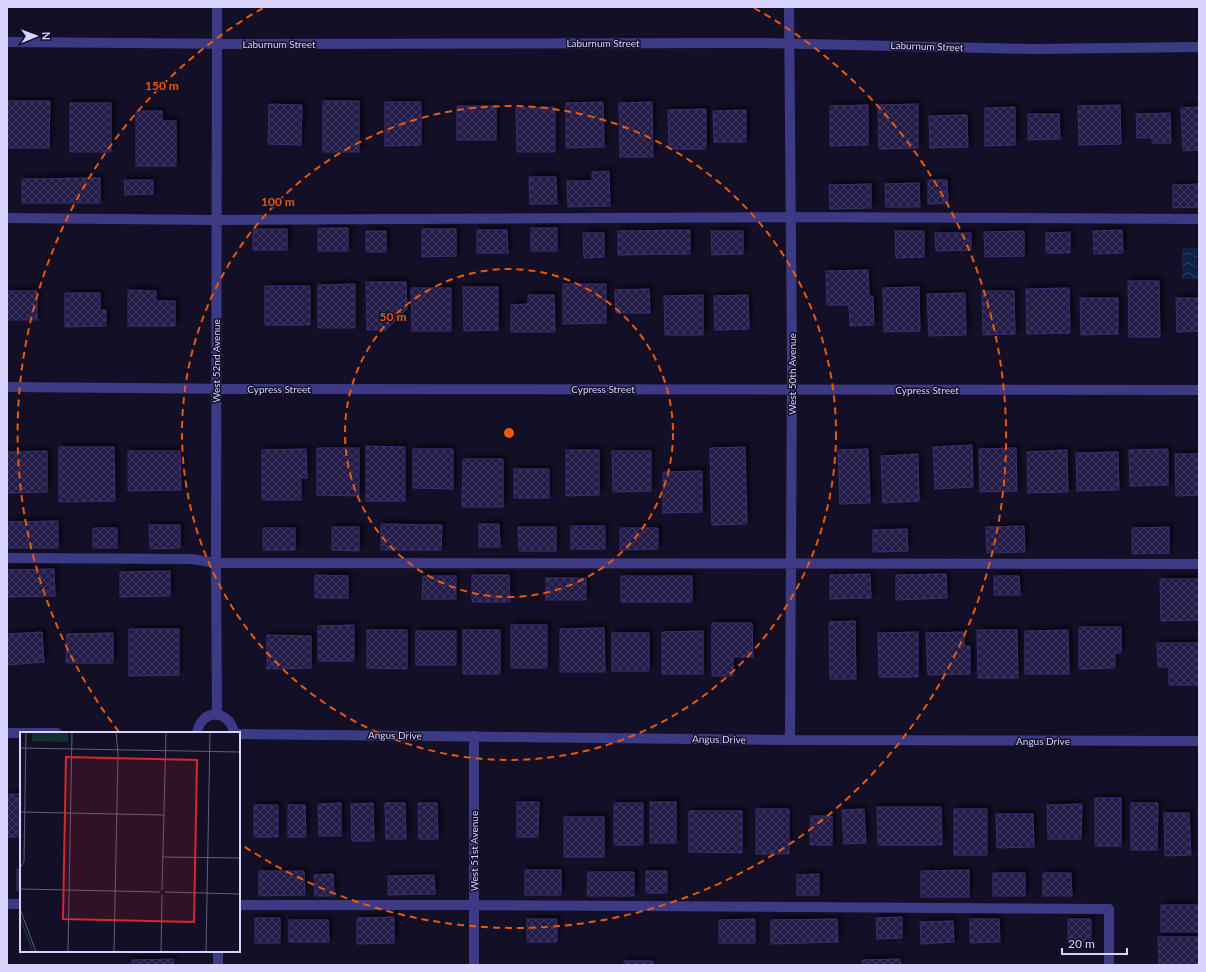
<svg xmlns="http://www.w3.org/2000/svg" width="1206" height="972" font-family="Lato,sans-serif">
<style>
.water{fill:url(#water-waves)}
.building{fill:url(#building-cross-hatch);stroke:#3b2d73;filter:url(#shadow)}
.lines{fill:none;stroke-linecap:round;stroke-linejoin:round}
.minor{stroke:#3d3a85;stroke-width:10}
.ring{fill:none;stroke:#e8590c;stroke-width:2;stroke-dasharray:7 5}
.labels{text-anchor:middle;stroke-width:3;stroke-linejoin:round;paint-order:stroke}
.street-label{font-size:10px;fill:#d9d4ff;stroke:#130f26}
.inset-road{fill:none;stroke:#625e7d;stroke-width:1}
.view{fill:#d62828;fill-opacity:0.15;stroke:#d62828;stroke-width:2}
.inset-edge{fill:none;stroke:#d9d4ff;stroke-width:2}
.centre{fill:#e8590c;stroke:#130f26;stroke-width:2}
.ring-label{font-size:12px;text-anchor:middle;font-weight:bold;fill:#e8590c;stroke:#130f26;stroke-width:3;stroke-linejoin:round;paint-order:stroke}
</style>
<defs>
<pattern id="water-waves" width="16" height="10" patternUnits="userSpaceOnUse"><rect width="16" height="10" fill="#0c2248"/><path d="M0 5q4-4 8 0t8 0" fill="none" stroke="#2f4163"/></pattern>
<pattern id="building-cross-hatch" width="8" height="8" patternUnits="userSpaceOnUse"><rect width="8" height="8" fill="#241b47"/><path d="M0 0l8 8M0 8l8-8" fill="none" stroke="#433b63"/></pattern>
<filter id="shadow"><feDropShadow dx="3.5" dy="-3.5" stdDeviation="2" flood-color="#0009"/></filter>
</defs>
<rect width="100%" height="100%" fill="#130f26"/>
<path class="water" d="M1182,248H1197V272L1199,273V279H1182Z"/>
<path class="building" d="M7,101H50L49,148H7Z
M323,101H359V152H323Z
M385,102H421V145L385,146Z
M603,102L604,147L566,148V103Z
M652,102L653,157H620L619,103Z
M70,103H111V152H70Z
M269,104L302,105L301,145L268,144Z
M918,104V148L879,149L878,105Z
M868,105V145L830,146V106Z
M1120,105L1121,144L1079,145L1078,106Z
M457,106H496V140H457Z
M555,107V152H517L516,108Z
M1015,107V145L985,146V108Z
M1199,107V150L1183,151L1181,108Z
M706,109V149H669L668,110Z
M746,110V142H714L713,111Z
M136,111H162V121H176V166H136Z
M1170,113L1171,143H1152V138H1137L1136,114Z
M1028,114H1059L1060,139L1028,140Z
M967,115L968,147L930,148L929,116Z
M609,171L610,206L568,207L567,181H592V172Z
M529,177H556L557,204H530Z
M100,178V203H22V179Z
M124,180H153V194L125,195Z
M928,180H947L948,203L928,204Z
M919,183L920,207H886L885,184Z
M871,184V208L830,209L829,185Z
M1199,184V207L1173,208V185Z
M318,228H348V251H318Z
M531,228H557V251H531Z
M253,229H287V250H253Z
M422,229H456V256L422,257Z
M477,230H507L508,253H477Z
M690,230V254L618,255V231Z
M1122,230L1123,253L1094,254L1093,231Z
M366,231H386V252H366Z
M711,231H743V254L712,255Z
M895,231H924V257L896,258Z
M1024,231V256L985,257L984,232Z
M1070,232V253H1046V233Z
M583,233H604V257L584,258Z
M935,233H971V250L936,251Z
M868,270L869,296H873L874,325L850,326L849,305H827L826,271Z
M1128,281H1159L1160,337H1129Z
M366,282H406L407,309L386,330H367Z
M355,284V328H318V285Z
M563,284H606V323L563,324Z
M265,286H310V325H265Z
M463,287H498V330L464,331Z
M919,287L920,331L884,332L883,288Z
M411,288H451V331H412Z
M1069,288L1070,333L1027,334L1026,289Z
M649,289L650,313H616L615,290Z
M128,290L156,291V301H175V326H128Z
M7,291H37V320H7Z
M982,291H1014L1015,334L983,335Z
M65,293H100V310H106V326L65,327Z
M965,293L966,335L929,336L927,294Z
M528,295H554L555,332H511V305L528,304Z
M703,295V335H665L664,296Z
M748,295L749,329L715,330L714,296Z
M1080,298H1118V334L1081,335Z
M1176,298H1199V331L1177,332Z
M972,445L973,487L935,489L933,447Z
M366,446L405,447V501H366Z
M59,447H114L115,501L59,502Z
M745,447L747,524L712,525L710,448Z
M317,448H359V496L317,495Z
M1016,448L1017,491L980,492L979,449Z
M306,449L307,478H301V500H262V450Z
M413,449H453V489L413,488Z
M868,449L870,503L840,504L838,450Z
M1168,449V485L1130,486L1129,450Z
M566,450H599V495L566,496Z
M1067,450L1068,492L1028,493L1027,452Z
M47,451V492L7,493V452Z
M128,451H180L181,490L128,491Z
M612,451H651V491L613,492Z
M1118,452L1119,490L1077,491L1076,453Z
M918,454L919,501L883,503L881,456Z
M1175,454H1199V495L1176,496Z
M463,459H503V507H462Z
M514,469H549V498H514Z
M702,471V512L663,513V472Z
M58,521V548H7V522Z
M381,524L442,525L441,550H381Z
M479,524H499L500,547H479Z
M149,525H180V548L150,549Z
M571,526H605V549H571Z
M1024,526L1025,552L987,553L986,527Z
M332,527H359V551L332,550Z
M518,527H556V551H519Z
M1169,527V553L1132,554V528Z
M93,528H117V548H93Z
M263,528H295V550H263Z
M620,528H658V549L620,550Z
M907,529L908,551L873,552V530Z
M54,569L55,596L7,597V570Z
M170,571V596L120,597V572Z
M870,574L871,598L830,599V575Z
M946,574L947,598L896,600V575Z
M315,575L348,576V598H315Z
M472,575H509L510,602H472Z
M423,576H456V599H422Z
M621,576H692V602H621Z
M994,576H1019L1020,595H994Z
M546,578H586V600H546Z
M1160,579H1199V620L1161,621Z
M855,621L856,679H830L829,622Z
M712,623H752L753,657H733V676H712Z
M354,625V661H318V626Z
M511,625H547V668H511Z
M1079,627H1121V653H1115V668L1079,669Z
M604,628L605,672H560V629Z
M129,629H179V675L129,676Z
M367,630H407V669L367,668Z
M463,630H500V674H463Z
M977,630H1017L1018,678H978Z
M1068,630L1069,674H1025V631Z
M416,631H456V665H416Z
M703,631V674H662V632Z
M42,632L44,662L7,665V634Z
M918,632V677H879L878,633Z
M964,632V646H970V674L928,675L926,633Z
M113,633V663H66L67,634Z
M612,633H649V671H612Z
M267,635L311,636V668L267,669Z
M1157,643H1199V685H1169V667H1158Z
M7,794H21V837H7Z
M1095,798H1121V846H1095Z
M517,802H539L538,837H517Z
M650,802H676V843H650Z
M341,803V836H319L318,804Z
M373,803L374,841H352L351,804Z
M385,803H405L406,839H386Z
M418,803H437L438,839H419Z
M614,803H643V845H614Z
M1131,803H1158L1157,850H1131Z
M1082,804L1081,839H1048L1047,805Z
M254,805H278V837H254Z
M288,805H305L306,837H288Z
M877,807H941L942,845H878Z
M756,809H789V854H756Z
M864,809L866,843L844,844L842,810Z
M954,809H987V855H954Z
M689,811H742V853L689,852Z
M1164,813H1189L1191,855L1165,856Z
M996,814H1033L1034,847L997,848Z
M811,816H832V845H810Z
M564,817H604V857H564Z
M17,869H21V891H17Z
M525,870H561V895H525Z
M969,870V897H921V871Z
M259,871H304L305,895L259,896Z
M646,871H667V893H646Z
M588,872H634V896H587Z
M993,873H1025V896H993Z
M1043,873H1071L1072,896H1043Z
M333,874L334,896H315L314,875Z
M819,874V895H797V875Z
M434,875L435,894L388,895V876Z
M1161,905H1199V932H1161Z
M394,917V943L357,944V918Z
M902,917V938L877,939L876,918Z
M255,918H280V943H255Z
M527,919H557V942H527Z
M755,919V943H719V920Z
M837,919L838,942L771,944V920Z
M970,919H999L1000,942L970,943Z
M1068,919H1091V942L1068,943Z
M289,920H328L329,942H289Z
M953,921L954,942L921,944L920,922Z
M1158,937H1199V964H1159Z
M174,959V965H132V960Z
M900,959L901,965H862V960Z
M624,961H653V965H624Z"/>
<g class="lines">
<path class="minor" d="M217,7L216,563L217,714
M789,7L792,363L790,740
M7,42L246,44L763,43L1034,49L1199,47
M7,218L216,220L791,217L1199,219
M7,387L245,389L1199,390
M7,558L192,559L216,563L1199,564
M7,733H57
M197,733C201,708 230,709 234,733
M239,734L790,740L1199,741
M7,904H21
M239,905H473L1109,909V965
M218,951V965
M474,965V736"/>
</g>
<g class="ring">
<circle cx="509" cy="433" r="164"/>
<circle cx="509" cy="433" r="327"/>
<path d="M119 732A491 491 0 0 1 263 8M754 8A491 491 0 1 1 242 845"/>
</g>
<g class="labels">
<g class="street-label">
<text x="603" y="47">Laburnum Street</text>
<text x="279" y="48">Laburnum Street</text>
<text transform="translate(927 46) rotate(2)" y="4">Laburnum Street</text>
<text transform="translate(216 361) rotate(-90)" y="4">West 52nd Avenue</text>
<text transform="translate(792 374) rotate(-90)" y="4">West 50th Avenue</text>
<text x="279" y="393">Cypress Street</text>
<text x="603" y="393">Cypress Street</text>
<text x="927" y="394">Cypress Street</text>
<text transform="translate(395 735) rotate(1)" y="4">Angus Drive</text>
<text transform="translate(719 739) rotate(1)" y="4">Angus Drive</text>
<text x="1043" y="745">Angus Drive</text>
<text transform="translate(474 851) rotate(-90)" y="4">West 51st Avenue</text>
</g>
</g>
<g transform="translate(20 732)">
<rect width="220" height="220" fill="#130f26"/>
<path d="M0,183L14,220H12L0,189Z" fill="#12302f"/>
<path d="M12,0H48V10L12,9Z" fill="#12302f"/>
<path class="inset-road" d="M0,16L220,20M0,80L144,83M143,125L220,126M0,136L4,130L6,0M0,157L140,160M142,158L146,0M145,160L220,162M0,177L16,220M48,220L52,0M94,220L98,22L96,0M141,220L142,163M186,220L190,0"/>
<path class="view" d="M46,25L177,28L174,190L43,187Z"/>
<rect width="220" height="220" class="inset-edge"/>
</g>
<circle cx="509" cy="433" r="6" class="centre"/>
<g class="ring-label">
<text x="162" y="90">150 m</text>
<text x="278" y="206">100 m</text>
<text x="393" y="321">50 m</text>
</g>
<rect width="1206" height="972" fill="none" stroke="#d9d4ff" stroke-width="16"/>
<g transform="translate(36 36) rotate(89)" stroke="#130f26" stroke-width="3" paint-order="stroke">
<path d="M0-3L7 15L0 10L-7 15Z" fill="#d9d4ff"/>
<text y="-6" font-size="11" font-weight="bold" text-anchor="middle" fill="#d9d4ff">N</text>
</g>
<path d="M1062 948v6h65v-6" fill="none" stroke="#d9d4ff" stroke-width="2"/>
<text x="1068" y="948" font-size="12" fill="#d9d4ff" stroke="#130f26" stroke-width="3" paint-order="stroke">20 m</text>
</svg>
